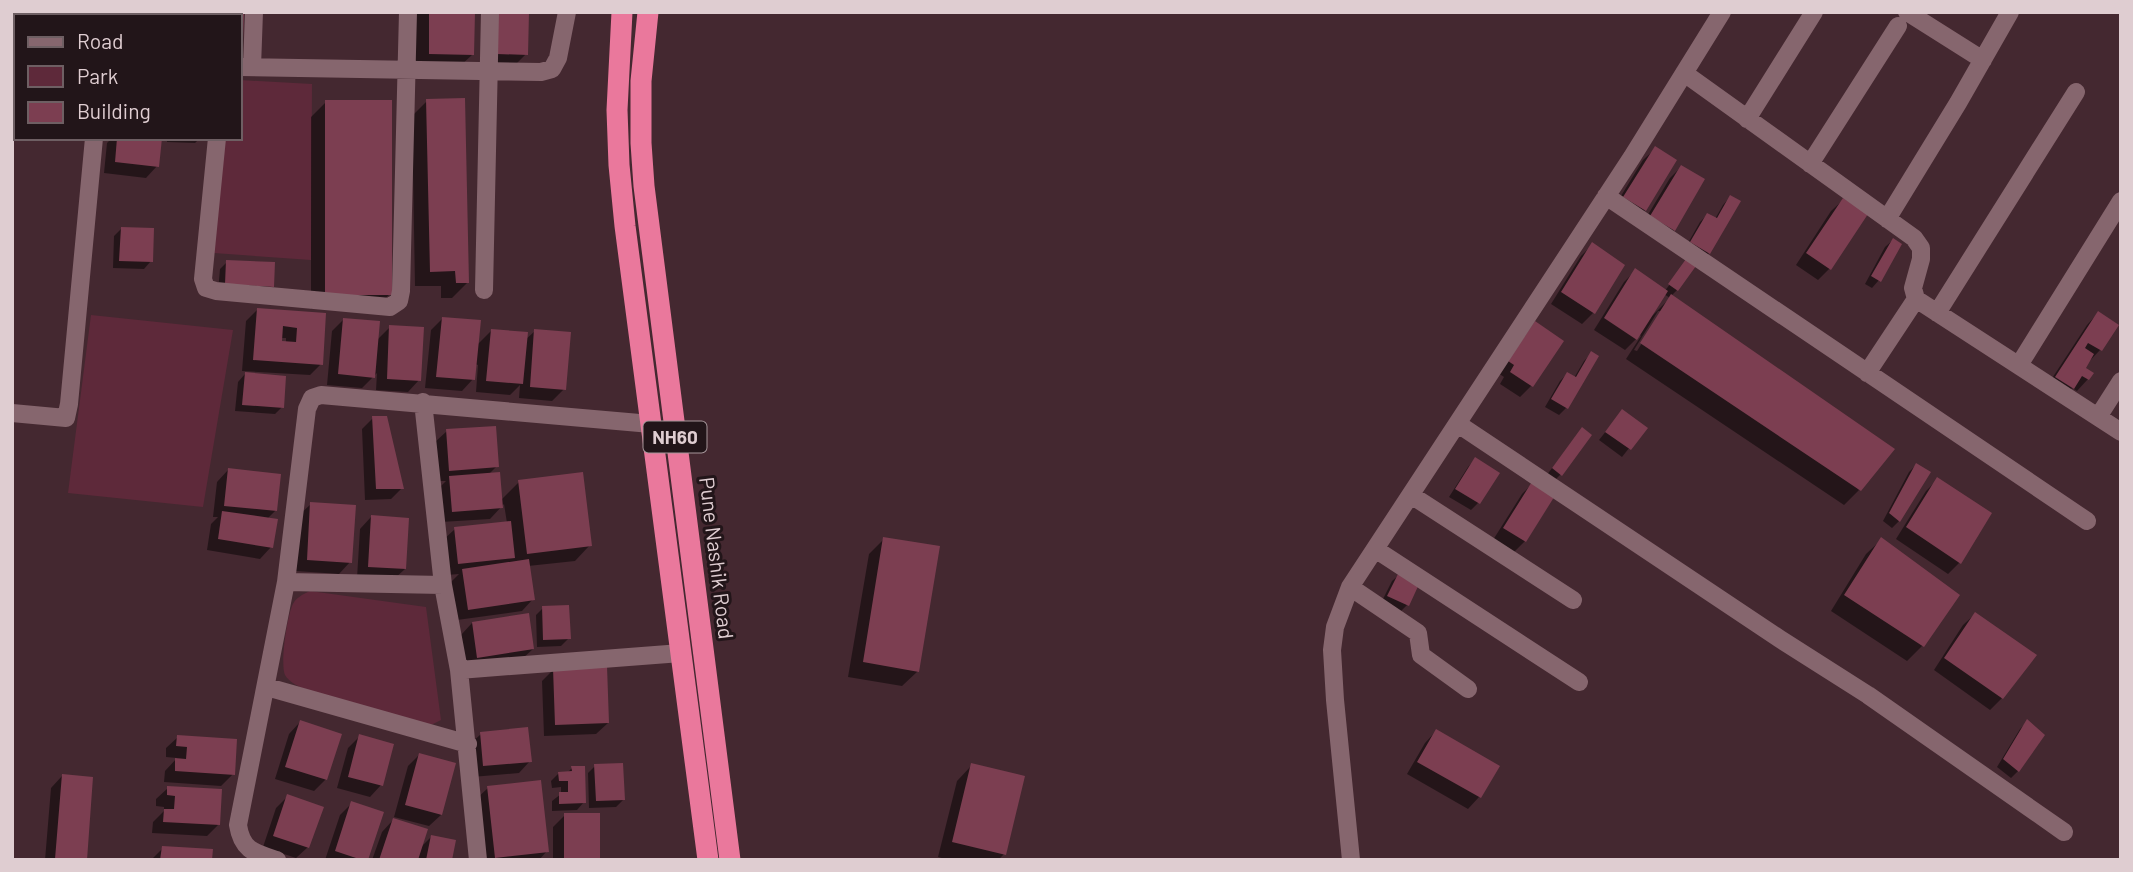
<svg xmlns="http://www.w3.org/2000/svg" width="2133" height="872" font-family="Barlow,sans-serif">
<style>
.green{fill:#5e293a}
.shadow{fill:#0007;fill-rule:evenodd}
.building{fill:#7c3e51;fill-rule:evenodd}
.lines{fill:none;stroke-linecap:round;stroke-linejoin:round}
.street{stroke:#86666e;stroke-width:18}
.highway{stroke:#ea789c;stroke-width:21}
.labels{text-anchor:middle;stroke-width:6;stroke-linejoin:round;paint-order:stroke}
.shield{fill:#221519;stroke:#a6969a;stroke-width:2}
.shield-label{font-size:19px;font-weight:bold;fill:#dfcdd1}
.street-label{font-size:21px;fill:#dfcdd1;stroke:#221519}
</style>
<rect width="100%" height="100%" fill="#442830"/>
<path class="green" d="M240,80L312,84L311,260L214,253L225,138H240Z
M91,315L233,330L203,507L68,493Z
M310,591L426,607L441,720L433,724L423,725L303,689C297,685 289,682 285,675C280,665 287,615 293,604C296,598 303,594 310,591Z"/>
<path class="shadow" d="M415,12H473V54L457,69H414Z
M485,12L526,54L511,69H482Z
M427,101L468,282L452,298H441V286H415L412,116Z
M326,102L390,294L374,309H311V117Z
M112,138H160L157,166L146,178L104,173L107,143Z
M167,138H200L195,143L167,142Z
M1655,149L1645,210L1633,221L1613,209L1643,160Z
M1681,167L1674,230L1662,241L1640,228L1670,178Z
M1730,197L1709,253L1702,260L1684,250L1700,222L1707,215L1715,219L1723,205Z
M1843,200L1830,268L1818,280L1796,265L1831,211Z
M121,229L151,261L144,269L113,268L114,236Z
M1893,240L1879,280L1872,288L1865,284L1885,247Z
M1592,245L1593,313L1582,324L1551,304L1581,256Z
M227,262L272,286L265,293L218,291L220,269Z
M1683,267L1677,290L1671,296L1859,490L1844,505L1626,359L1641,336L1640,335L1625,350L1594,330L1624,282L1635,271L1664,292ZM1664,294L1670,298L1652,316ZM1658,311H1662L1637,351L1634,350Z
M257,310L324,314L321,364L310,375L242,371L246,321ZM280,338H286V343H280Z
M2098,313L2117,325L2100,350L2083,368L2088,379L2077,391L2072,388L2061,399L2045,389L2087,325Z
M442,319L476,346L492,330L525,340L535,331L564,389L552,401L519,398L520,385L510,395L476,392L478,365L475,364L473,379L462,391L425,388L431,330Z
M343,320L377,340L390,327L419,380L408,392L376,390L377,373L362,388L327,385L332,331Z
M1524,335L1531,386L1520,397L1500,384L1504,377L1498,373Z
M1592,353L1566,408L1559,415L1545,407L1560,381L1567,374L1574,378L1584,361Z
M245,374L282,407L275,414L235,411L238,382Z
M1622,411L1645,428L1622,457L1599,440Z
M373,418L402,488L391,499L365,500L362,429Z
M1582,429L1561,474L1553,482L1546,476Z
M447,431L497,466L489,474L501,500L519,482L590,545L575,561L528,566L533,599L522,611L457,620L451,582L459,574L447,575L443,540L455,529L507,523L504,504L490,519L441,522L438,489L446,481H438L435,442Z
M1475,459L1497,473L1478,503L1471,510L1449,497L1468,467Z
M1916,465L1899,521L1892,528L1883,521L1909,472Z
M228,470L276,510L267,519L271,547L260,559L207,550L211,524L218,517H213L217,482Z
M1938,479L1959,563L1948,574L1896,539L1926,491Z
M1533,483L1525,541L1514,552L1493,540L1522,494Z
M311,504L350,562L339,574L296,571L299,515Z
M371,517L405,569L393,580L357,578L360,529Z
M884,539L918,671L902,686L848,677L869,554Z
M1882,539L1958,595L1922,646L1907,661L1831,611L1866,554Z
M1400,574L1407,605L1400,612L1381,603L1392,581Z
M543,608L569,638L561,646L537,647L536,615Z
M1975,614L2034,656L2002,698L1990,710L1934,670L1963,625Z
M472,623L533,649L521,660L466,668L461,635Z
M553,670L608,723L596,734L544,736L542,681Z
M300,722L326,779L314,791L275,779L289,734Z
M2027,722L2018,771L2011,778L1997,767L2020,729Z
M1436,731L1497,766L1479,797L1468,809L1407,774L1425,743Z
M481,734L530,761L519,773L472,777L469,745Z
M360,736L381,785L370,797L337,788L348,748Z
M178,737L233,774L221,786L164,782L165,771L177,758L166,757V748Z
M419,755L441,815L429,826L394,817L408,766Z
M972,765L1004,854L998,860H949L938,857L957,781Z
M595,766L623,800L616,807L589,808L588,773Z
M572,768L584,802L577,810L552,811V801L561,794V787L552,788L551,781L559,773H567Z
M62,776L85,860H45L51,788Z
M168,788L218,825L207,836L152,833L153,822L164,811V807L156,806V799Z
M488,788L547,851L539,860H483L476,799Z
M288,796L308,847L296,858L263,847L276,808Z
M352,803L366,860H325L340,815Z
M565,815L598,860H553V827Z
M393,820L419,849L431,837L450,860H372L382,832Z
M163,848L210,860H151Z"/>
<path class="building" d="M49,12H89V16H49Z
M132,12H173V16H132Z
M205,12H244L243,38H240V16H205Z
M429,12H475L474,55L429,54Z
M497,12H529L528,55L497,54Z
M465,98L469,283H456L455,271L430,272L426,99Z
M325,100H392V295H325Z
M117,138H162L159,167L115,162Z
M1655,146L1677,160L1646,211L1623,197Z
M1681,165L1705,179L1675,231L1650,216Z
M1730,195L1741,201L1710,254L1690,242L1707,213L1717,218Z
M1843,198L1868,214L1831,270L1806,253Z
M121,227L154,228L153,262L119,261Z
M1893,238L1902,244L1881,282L1871,276Z
M1592,242L1625,265L1595,314L1561,292Z
M1686,259L1696,266L1678,291L1668,284Z
M226,260L275,262L274,287L225,284Z
M1635,268L1668,291L1637,340L1604,318Z
M1671,294L1895,449L1861,491L1640,343Z
M257,308L326,313L323,365L253,360ZM283,326L297,328L296,342L282,341Z
M2098,311L2119,325L2102,351L2088,343L2085,348L2094,354L2086,368L2094,373L2089,380L2082,376L2074,389L2055,377Z
M442,317L481,320L475,380L436,377Z
M343,318L380,321L375,378L338,374Z
M1535,321L1564,341L1533,387L1510,372L1514,365L1508,361Z
M389,325L424,327L421,381L387,379Z
M491,329L528,332L523,384L486,381Z
M534,329L571,332L566,390L530,387Z
M1591,351L1599,356L1568,409L1551,399L1567,372L1576,377Z
M245,372L286,376L284,408L242,405Z
M1622,409L1648,428L1631,450L1605,432Z
M372,416H387L404,489H376Z
M496,426L499,467L449,471L446,429Z
M1582,427L1592,435L1562,476L1552,468Z
M1475,457L1500,473L1480,504L1455,489Z
M1916,463L1931,472L1900,522L1889,513Z
M228,468L281,474L277,511L224,506Z
M500,472L503,508L452,512L449,476Z
M583,472L592,546L527,554L518,480Z
M1937,477L1992,513L1961,564L1906,527Z
M1533,480L1556,494L1526,542L1503,528Z
M310,502L356,505L352,563L307,560Z
M222,511L278,519L273,548L218,539Z
M371,515L409,518L406,569L368,567Z
M511,521L515,558L458,564L454,527Z
M883,537L940,546L919,672L863,662Z
M1881,537L1960,595L1924,647L1844,595Z
M529,559L535,600L468,610L462,569Z
M1399,572L1420,582L1409,606L1387,596Z
M569,605L571,639L543,640L542,606Z
M1975,612L2037,655L2003,699L1944,658Z
M529,613L534,649L477,658L472,622Z
M607,666L609,723L555,725L553,668Z
M2027,719L2045,735L2019,772L2003,759Z
M300,720L342,734L327,780L285,767Z
M528,727L532,762L483,766L480,732Z
M1436,729L1500,766L1481,798L1417,762Z
M359,734L394,744L383,786L348,777Z
M177,735L237,739L235,775L175,771V758L186,759L187,747L176,746Z
M419,753L456,763L442,815L405,805Z
M623,763L625,800L596,801L594,764Z
M971,763L1025,776L1006,855L952,842Z
M571,766H585L586,803L559,804V792H568V781H559L558,772L572,771Z
M62,774L93,777L87,860L55,859Z
M541,780L549,852L495,858L487,786Z
M167,786L222,789L220,825L163,822L164,809H174L175,796L167,795Z
M287,794L324,807L309,848L273,836Z
M351,801L384,812L368,860H362L335,851Z
M564,813H600V860H564Z
M393,818L428,829L418,860H379Z
M431,835L456,840L452,860H426Z
M162,846L213,849L212,860H160Z"/>
<g class="lines">
<path class="street" d="M1907,12L1983,60
M20,16V12
M102,16V12
M180,16V12
M12,62L16,61
M240,67L541,72L552,69L558,58L567,12
M252,67L254,12
M1684,73L1914,238L1921,248V259L1913,288L1916,299L2121,432
M1747,119L1814,12
M217,138L203,279L206,288L216,291L390,307L399,301L401,291L408,12
M1810,164L1898,26
M1606,196L2087,521
M1887,219L1958,103L2010,12
M484,290L490,12
M1937,313L2076,92
M2019,365L2121,201
M1867,373L1916,299
M423,402L443,585L459,670L478,860
M12,413L66,418L69,404L94,138
M2098,417L2121,381
M1458,424L1780,639L1868,695L2064,832
M1411,495L1573,600
M1375,549L1579,682
M286,582L443,585
M1350,587L1418,633L1421,655L1468,689
M459,670L681,653
M267,687L468,744
M277,860C255,853 242,851 238,825L286,582L307,409L312,398L321,395L651,424
M1351,860L1335,700L1332,650L1335,627L1350,587L1632,157L1722,12"/>
<path class="highway" d="M622,12L617,110L619,165L625,226L708,860
M648,12L641,81V143L644,186L730,860"/>
</g>
<g class="labels">
<rect class="shield" x="643.5" y="421.5" width="63" height="31" rx="5"/>
<g class="shield-label">
<text x="675" y="444">NH60</text>
</g>
<g class="street-label">
<text transform="translate(716 558) rotate(83)" y="7">Pune Nashik Road</text>
</g>
</g>
<rect width="2133" height="872" fill="none" stroke="#dfcdd1" stroke-width="28"/>
<rect x="14" y="14" width="228" height="126" fill="#221519" stroke="#6e5f63" stroke-width="2"/>
<rect x="28" y="37" width="35" height="10" fill="#86666e" stroke="#6e5f63" stroke-width="2"/>
<text x="77" y="49" font-size="21" fill="#dfcdd1">Road</text>
<rect x="28" y="66" width="35" height="21" fill="#5e293a" stroke="#6e5f63" stroke-width="2"/>
<text x="77" y="84" font-size="21" fill="#dfcdd1">Park</text>
<rect x="28" y="102" width="35" height="21" fill="#7c3e51" stroke="#6e5f63" stroke-width="2"/>
<text x="77" y="119" font-size="21" fill="#dfcdd1">Building</text>
</svg>
